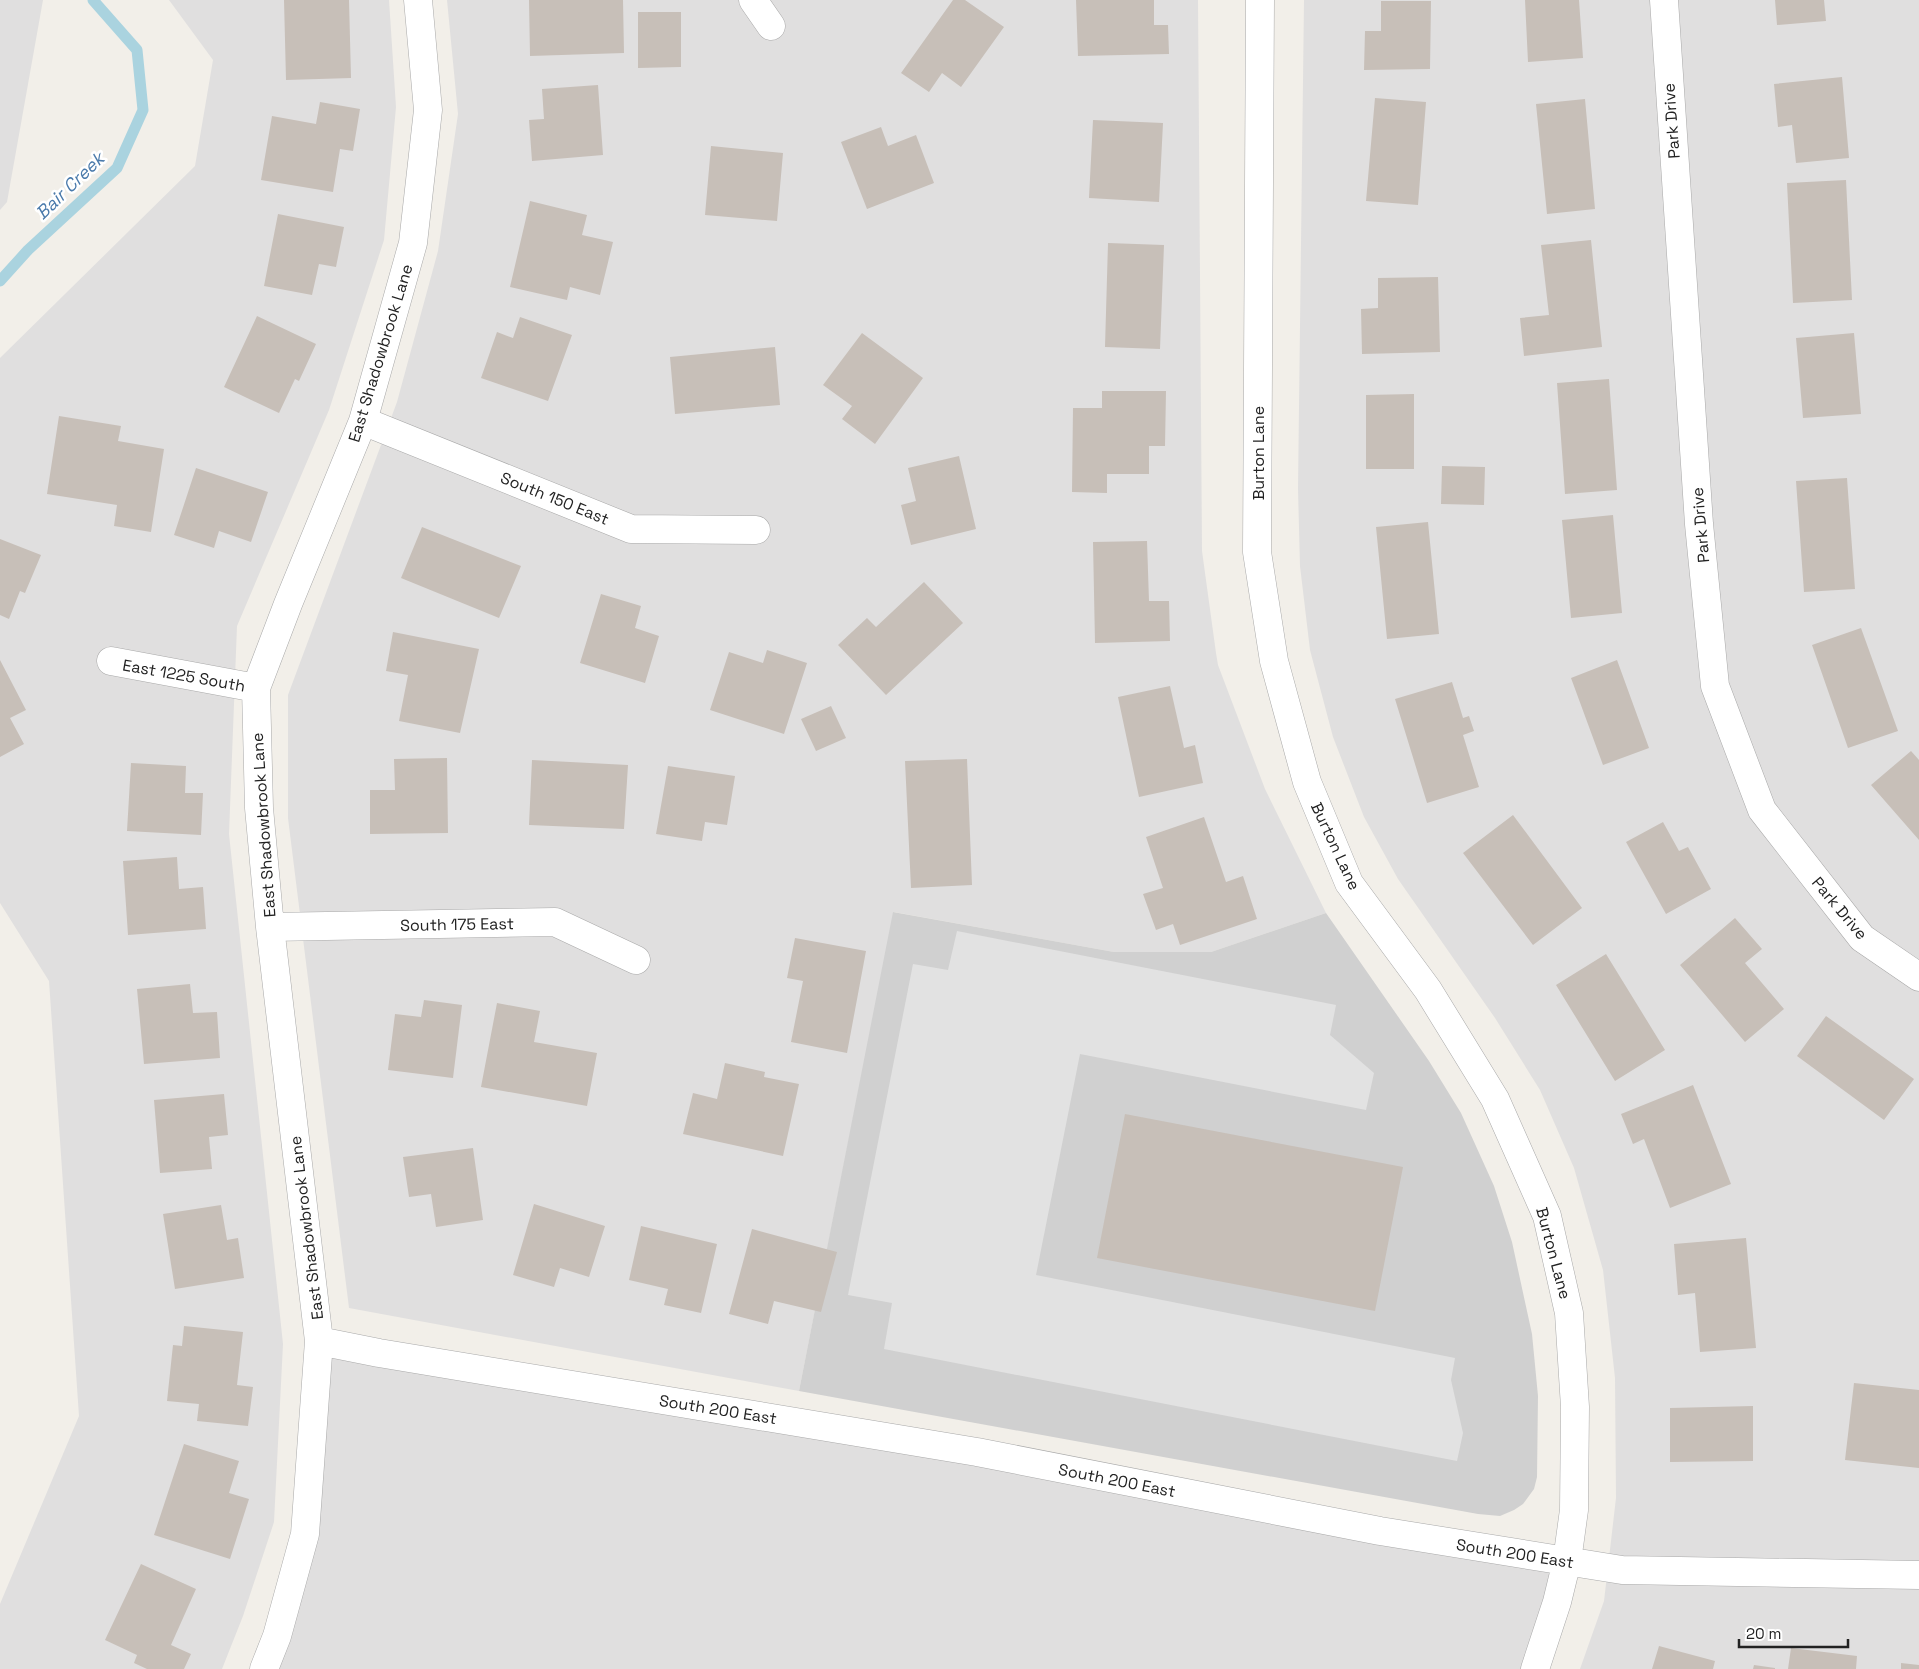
<svg xmlns="http://www.w3.org/2000/svg" width="1919" height="1669" font-family="'Space Grotesk',sans-serif">
<style>
.residential{fill:#e0dfdf}
.religious{fill:#d0d0d0}
.parking{fill:#e2e2e2}
.lines{fill:none;stroke-linecap:round;stroke-linejoin:round}
.stream{stroke:#aad3df;stroke-width:11}
.building{fill:#c7bfb8}
.minor-casing{stroke:#a9a9a9;stroke-width:29}
.minor{stroke:#fff;stroke-width:28}
.labels{text-anchor:middle;stroke-width:5;stroke-linejoin:round;paint-order:stroke}
.street-label{font-size:16px;fill:#222;stroke:#fff}
.water-label{font-size:18px;font-style:italic;fill:#4a7aab;stroke:#fff}
</style>
<rect width="100%" height="100%" fill="#f2efe9"/>
<path class="residential" d="M0,0H43L7,202L0,210Z
M169,0H389L396,107L384,240L329,410L237,626L229,834L283,1344L274,1522L243,1616L222,1669H0V1604L79,1416L49,981L0,903V358L195,166L213,60Z
M447,0H1198L1202,551L1216,653L1218,665L1265,789L1326,913L1211,952H1114L894,912L799,1391L349,1308L288,818V695L397,402L438,251L458,114Z
M1304,0H1919V1669H1580L1604,1601L1616,1498L1615,1378L1603,1270L1574,1168L1540,1090L1495,1018L1398,879L1364,817L1333,737L1310,650L1300,566L1298,489Z
M319,1341L1567,1561L1535,1669H264L277,1636Z"/>
<path class="religious" d="M893,912L1114,952H1211L1326,913L1429,1061L1461,1113L1494,1186L1512,1242L1532,1334L1538,1396L1537,1477L1534,1489L1523,1504L1514,1510L1500,1516L1478,1514L799,1391Z"/>
<path class="parking" d="M957,931L1336,1005L1330,1035L1374,1073L1366,1110L1080,1054L1036,1275L1455,1358L1451,1380L1463,1433L1457,1461L884,1349L892,1303L848,1295L913,964L948,970Z"/>
<g class="lines">
<path class="stream" d="M0,281L28,250L117,168L143,110L137,50L93,0"/>
</g>
<path class="building" d="M284,0H349L351,78L286,80Z
M529,0H623L624,53L530,56Z
M953,0H965L1004,27L961,87L942,73L929,92L901,73Z
M1076,0H1154V25H1168L1169,54L1078,56Z
M1525,0H1579L1583,58L1528,62Z
M1775,0H1824L1826,21L1777,25Z
M1381,1H1431L1430,69L1364,70L1365,31H1381Z
M638,12H681V67L638,68Z
M1842,77L1849,158L1796,163L1792,125L1778,127L1774,84Z
M598,85L603,155L532,161L529,120L544,119L542,89Z
M1375,98L1426,102L1418,205L1366,201Z
M1585,99L1595,209L1547,214L1536,104Z
M320,102L360,109L353,151L340,149L333,192L261,180L272,116L316,124Z
M1093,120L1163,123L1159,202L1089,198Z
M881,127L888,146L916,135L934,183L867,209L841,142Z
M711,146L783,153L777,221L705,215Z
M1846,180L1852,300L1793,303L1787,183Z
M530,201L587,215L582,235L613,242L600,295L570,287L567,300L510,287Z
M278,214L344,227L336,267L319,264L312,295L264,286Z
M1591,240L1602,347L1524,356L1520,318L1549,315L1541,245Z
M1108,243L1164,245L1160,349L1105,347Z
M1438,277L1440,352L1362,354L1361,309L1378,308V278Z
M257,316L316,344L299,381L295,379L279,413L224,387Z
M520,317L572,335L548,401L481,378L497,332L513,338Z
M862,333L923,378L875,444L842,419L852,406L823,385Z
M1854,333L1861,414L1803,418L1796,338Z
M775,347L780,405L675,414L670,357Z
M1609,379L1617,490L1565,494L1557,383Z
M1102,391H1166L1165,446H1149V474H1107V493L1072,492L1073,408H1102Z
M1414,394V469H1366V395Z
M59,416L121,426L118,441L164,449L151,532L114,526L117,505L47,494Z
M959,456L976,529L911,545L901,505L916,501L908,468Z
M1442,466L1485,467L1484,505L1441,504Z
M196,468L268,492L251,542L219,531L214,548L174,535Z
M1847,478L1855,589L1804,592L1796,481Z
M1613,515L1622,613L1571,618L1562,520Z
M1428,522L1439,634L1387,639L1376,527Z
M422,527L521,566L499,618L401,578Z
M0,539L41,555L25,593L20,591L9,619L0,615Z
M1147,541L1149,601H1169L1170,641L1095,643L1093,542Z
M924,582L963,623L886,695L838,645L867,618L876,627Z
M601,594L641,606L635,628L659,636L645,683L580,663Z
M1861,628L1898,731L1848,748L1812,645Z
M393,632L479,649L460,733L399,721L408,675L386,671Z
M767,650L807,663L784,734L710,710L729,652L763,663Z
M0,660L26,710L10,718L24,744L0,757Z
M1617,660L1649,748L1603,765L1571,678Z
M1452,682L1463,718L1469,716L1474,731L1463,735L1479,787L1427,803L1395,699Z
M1170,686L1184,748L1195,745L1203,783L1139,797L1118,697Z
M831,706L846,738L816,751L801,719Z
M1911,751L1919,760V840L1871,785Z
M447,758L448,833L370,834V790H395L394,759Z
M967,759L972,885L911,888L905,761Z
M532,760L628,765L624,829L529,825Z
M131,763L186,766L185,793H203L201,835L127,831Z
M668,766L735,776L727,825L705,822L702,841L656,834Z
M1513,815L1582,908L1533,945L1463,853Z
M1204,817L1226,882L1243,876L1257,919L1180,945L1173,924L1156,930L1143,894L1163,888L1146,837Z
M1663,822L1679,851L1688,847L1711,889L1666,914L1626,842Z
M177,857L179,889L203,887L206,929L128,935L123,861Z
M1735,918L1762,949L1745,963L1784,1009L1745,1042L1680,965Z
M795,938L866,951L847,1053L791,1042L803,981L787,978Z
M1606,954L1665,1050L1615,1081L1556,985Z
M190,984L193,1013L217,1012L220,1058L144,1064L137,989Z
M424,1000L462,1005L453,1078L388,1070L395,1014L421,1017Z
M497,1003L540,1011L534,1042L597,1053L587,1106L481,1087Z
M1826,1016L1914,1079L1884,1120L1797,1056Z
M725,1063L765,1072L764,1077L799,1084L783,1156L683,1134L693,1093L717,1099Z
M1693,1085L1731,1184L1670,1208L1644,1139L1633,1144L1621,1114Z
M224,1094L228,1135L209,1137L212,1169L160,1173L154,1100Z
M1125,1114L1403,1167L1375,1311L1097,1258Z
M473,1148L483,1220L436,1227L431,1194L409,1197L403,1157Z
M534,1204L605,1226L589,1277L560,1268L554,1287L513,1275Z
M221,1205L227,1240L238,1238L244,1278L175,1289L163,1214Z
M641,1226L717,1244L701,1313L664,1305L668,1289L629,1280Z
M752,1229L837,1252L821,1312L774,1301L768,1324L729,1314Z
M1746,1238L1756,1348L1700,1352L1695,1293L1678,1295L1674,1244Z
M184,1326L243,1332L237,1385L253,1387L248,1426L197,1421L199,1404L167,1401L173,1345L182,1346Z
M1854,1383L1919,1390V1468L1845,1460Z
M1753,1406V1461L1670,1462V1408Z
M184,1444L239,1461L229,1493L249,1499L230,1559L154,1535Z
M141,1564L196,1589L171,1645L191,1654L184,1669H147L134,1663L137,1655L105,1640Z
M1659,1646L1715,1661L1713,1669H1652Z
M1791,1648L1857,1656L1856,1669H1788Z
M1901,1663L1919,1665V1669H1901Z
M1754,1665L1775,1668V1669H1753Z"/>
<g class="lines">
<g class="minor-casing">
<path id="minor" d="M753,0L771,26
M1260,0L1257,552L1274,661L1307,782L1349,883L1428,990L1495,1099L1547,1216L1569,1313L1575,1407L1574,1510L1567,1561L1557,1602L1535,1669
M1664,0L1699,524L1715,686L1762,810L1862,938L1919,977
M363,421L631,529L756,530
M111,661L256,688
M270,927L555,922L636,960
M319,1341L379,1353L977,1452L1380,1531L1622,1570L1919,1575
M264,1669L277,1636L305,1534L319,1341L270,927L259,808L256,688L288,604L363,421L413,243L428,110L418,0"/>
</g>
<use href="#minor" class="minor"/>
</g>
<g class="labels">
<g class="street-label">
<text transform="translate(1671 121) rotate(-94)" y="6">Park Drive</text>
<text transform="translate(380 353) rotate(-73)" y="6">East Shadowbrook Lane</text>
<text transform="translate(1258 453) rotate(-90)" y="6">Burton Lane</text>
<text transform="translate(555 498) rotate(22)" y="6">South 150 East</text>
<text transform="translate(1700 525) rotate(-95)" y="6">Park Drive</text>
<text transform="translate(184 675) rotate(10)" y="6">East 1225 South</text>
<text transform="translate(263 825) rotate(-94)" y="6">East Shadowbrook Lane</text>
<text transform="translate(1336 846) rotate(65)" y="6">Burton Lane</text>
<text transform="translate(1840 908) rotate(50)" y="6">Park Drive</text>
<text transform="translate(457 924) rotate(-1)" y="6">South 175 East</text>
<text transform="translate(306 1228) rotate(-97)" y="6">East Shadowbrook Lane</text>
<text transform="translate(1554 1253) rotate(75)" y="6">Burton Lane</text>
<text transform="translate(718 1409) rotate(9)" y="6">South 200 East</text>
<text transform="translate(1117 1480) rotate(11)" y="6">South 200 East</text>
<text transform="translate(1515 1553) rotate(9)" y="6">South 200 East</text>
</g>
<g class="water-label">
<text transform="translate(70 186) rotate(-44)" y="6">Bair Creek</text>
</g>
</g>
<path d="M1739 1639v8h109v-8" fill="none" stroke="#222222" stroke-width="2.5"/>
<text x="1746" y="1639" font-size="15" fill="#222222" stroke="#ffffff" stroke-width="4" paint-order="stroke">20 m</text>
</svg>
